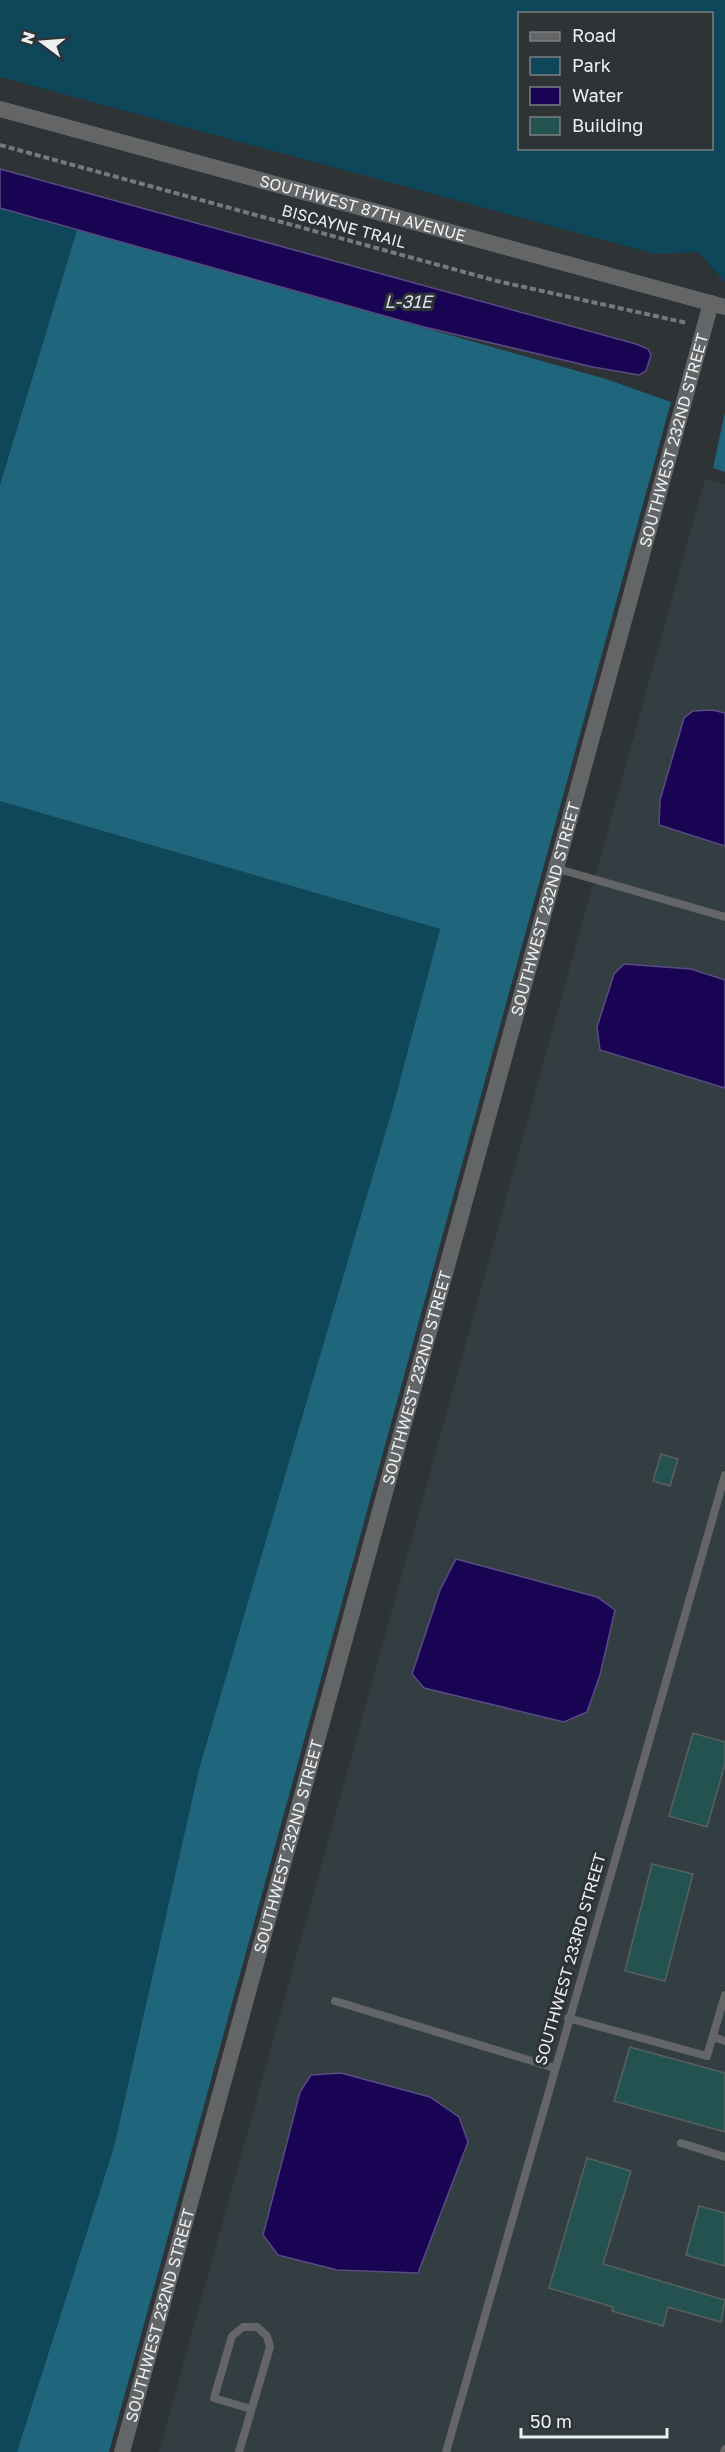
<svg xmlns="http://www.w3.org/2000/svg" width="725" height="2452" font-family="'Golos Text',sans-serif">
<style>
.built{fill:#323e42}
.green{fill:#0d4759;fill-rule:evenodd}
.forest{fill:#1f657b}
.water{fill:#190453;stroke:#594b83;stroke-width:1.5}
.building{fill:#235251;stroke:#5a6060;stroke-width:1.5}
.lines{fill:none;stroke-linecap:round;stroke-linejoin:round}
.path{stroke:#757a7c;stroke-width:4;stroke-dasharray:6 3;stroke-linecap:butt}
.service{stroke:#646567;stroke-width:8}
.tertiary{stroke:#646567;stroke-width:16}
.labels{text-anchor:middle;stroke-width:6;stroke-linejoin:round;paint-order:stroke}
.street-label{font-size:16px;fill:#edf0f2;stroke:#2e3335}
.water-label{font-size:18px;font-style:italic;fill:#dcdef5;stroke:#2e3335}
</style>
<rect width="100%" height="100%" fill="#2e3335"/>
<path class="built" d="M705,479L725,484V2452H159Z"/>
<path class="green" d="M0,0H725V282L698,252L655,254L0,77ZM520,14H712V148H520Z
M0,208L77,230L0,485Z
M0,801L440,929L394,1103L199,1769L114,2147L17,2452H0Z"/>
<path class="forest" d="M77,230L606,379L671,402L109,2452H17L114,2147L199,1769L394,1103L440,929L0,801V485Z
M725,412V472L713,468Z"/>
<path class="water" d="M0,169L636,344L648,349L651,355L646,371L639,375L593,367L424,327L0,208Z
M712,710L725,713V846L659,825L660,800L684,718L693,711Z
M624,964L691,969L725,980V1088L600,1050L597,1027L614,974Z
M456,1559L597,1597L615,1610L600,1675L587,1712L564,1722L424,1688L412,1674L440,1590Z
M341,2073L430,2097L459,2117L468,2142L418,2273L337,2270L278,2255L263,2235L300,2092L311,2075Z"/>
<path class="building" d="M661,1454L678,1459L670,1486L653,1481Z
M693,1733L725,1742V1764L707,1827L669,1816Z
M652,1864L693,1874L665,1981L625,1971Z
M630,2047L725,2073V2132L614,2101Z
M587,2158L631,2171L603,2264L725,2300L721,2322L668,2307L663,2326L612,2311L613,2307L549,2288Z
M699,2206L725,2213V2266L686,2255Z"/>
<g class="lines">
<path class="path" d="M0,145L497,281L687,323"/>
<path class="service" d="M555,868L725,917
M335,2001L555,2068
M568,2018L707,2056L725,1995
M713,2037L725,2041
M681,2143L725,2157
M239,2452L270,2347L267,2336L257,2327H243L232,2336L214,2398L251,2409
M446,2452L725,1475
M724,2452L725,2449"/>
<g class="tertiary">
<path id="s1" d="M0,109L725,307"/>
<path id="s2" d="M122,2452L711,303"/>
</g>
</g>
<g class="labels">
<g class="street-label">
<text dy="6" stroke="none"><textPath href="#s1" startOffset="376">SOUTHWEST 87TH AVENUE</textPath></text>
<text transform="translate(344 226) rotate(15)" y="6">BISCAYNE TRAIL</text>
<text dy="6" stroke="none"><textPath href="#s2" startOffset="2086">SOUTHWEST 232ND STREET</textPath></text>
<text dy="6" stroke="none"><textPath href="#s2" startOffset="1600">SOUTHWEST 232ND STREET</textPath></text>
<text dy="6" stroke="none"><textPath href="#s2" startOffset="1114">SOUTHWEST 232ND STREET</textPath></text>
<text dy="6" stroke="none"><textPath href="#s2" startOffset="628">SOUTHWEST 232ND STREET</textPath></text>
<text transform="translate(570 1959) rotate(-74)" y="6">SOUTHWEST 233RD STREET</text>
<text dy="6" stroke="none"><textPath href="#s2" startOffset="142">SOUTHWEST 232ND STREET</textPath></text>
</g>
<g class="water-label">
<text x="408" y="308">L-31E</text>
</g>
</g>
<rect x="518" y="12" width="195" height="138" fill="#2e3335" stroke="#7a7f81" stroke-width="1.5"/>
<rect x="530" y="32" width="30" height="9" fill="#646567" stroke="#7a7f81" stroke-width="1.5"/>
<text x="572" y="42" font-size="18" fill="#edf0f2">Road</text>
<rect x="530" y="57" width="30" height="18" fill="#0d4759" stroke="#7a7f81" stroke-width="1.5"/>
<text x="572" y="72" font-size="18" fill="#edf0f2">Park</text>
<rect x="530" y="87" width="30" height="18" fill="#190453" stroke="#7a7f81" stroke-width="1.5"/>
<text x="572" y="102" font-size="18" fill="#edf0f2">Water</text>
<rect x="530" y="117" width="30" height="18" fill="#235251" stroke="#7a7f81" stroke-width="1.5"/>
<text x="572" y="132" font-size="18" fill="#edf0f2">Building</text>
<g transform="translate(42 42) rotate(286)" stroke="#2e3335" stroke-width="4.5" paint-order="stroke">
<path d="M0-4.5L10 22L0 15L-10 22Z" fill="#edf0f2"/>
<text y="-9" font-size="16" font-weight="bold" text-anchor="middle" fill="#edf0f2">N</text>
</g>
<path d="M521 2428v9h146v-9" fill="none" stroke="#edf0f2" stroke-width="3"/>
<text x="530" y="2428" font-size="18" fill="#edf0f2" stroke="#2e3335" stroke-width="4.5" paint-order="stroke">50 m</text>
</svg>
